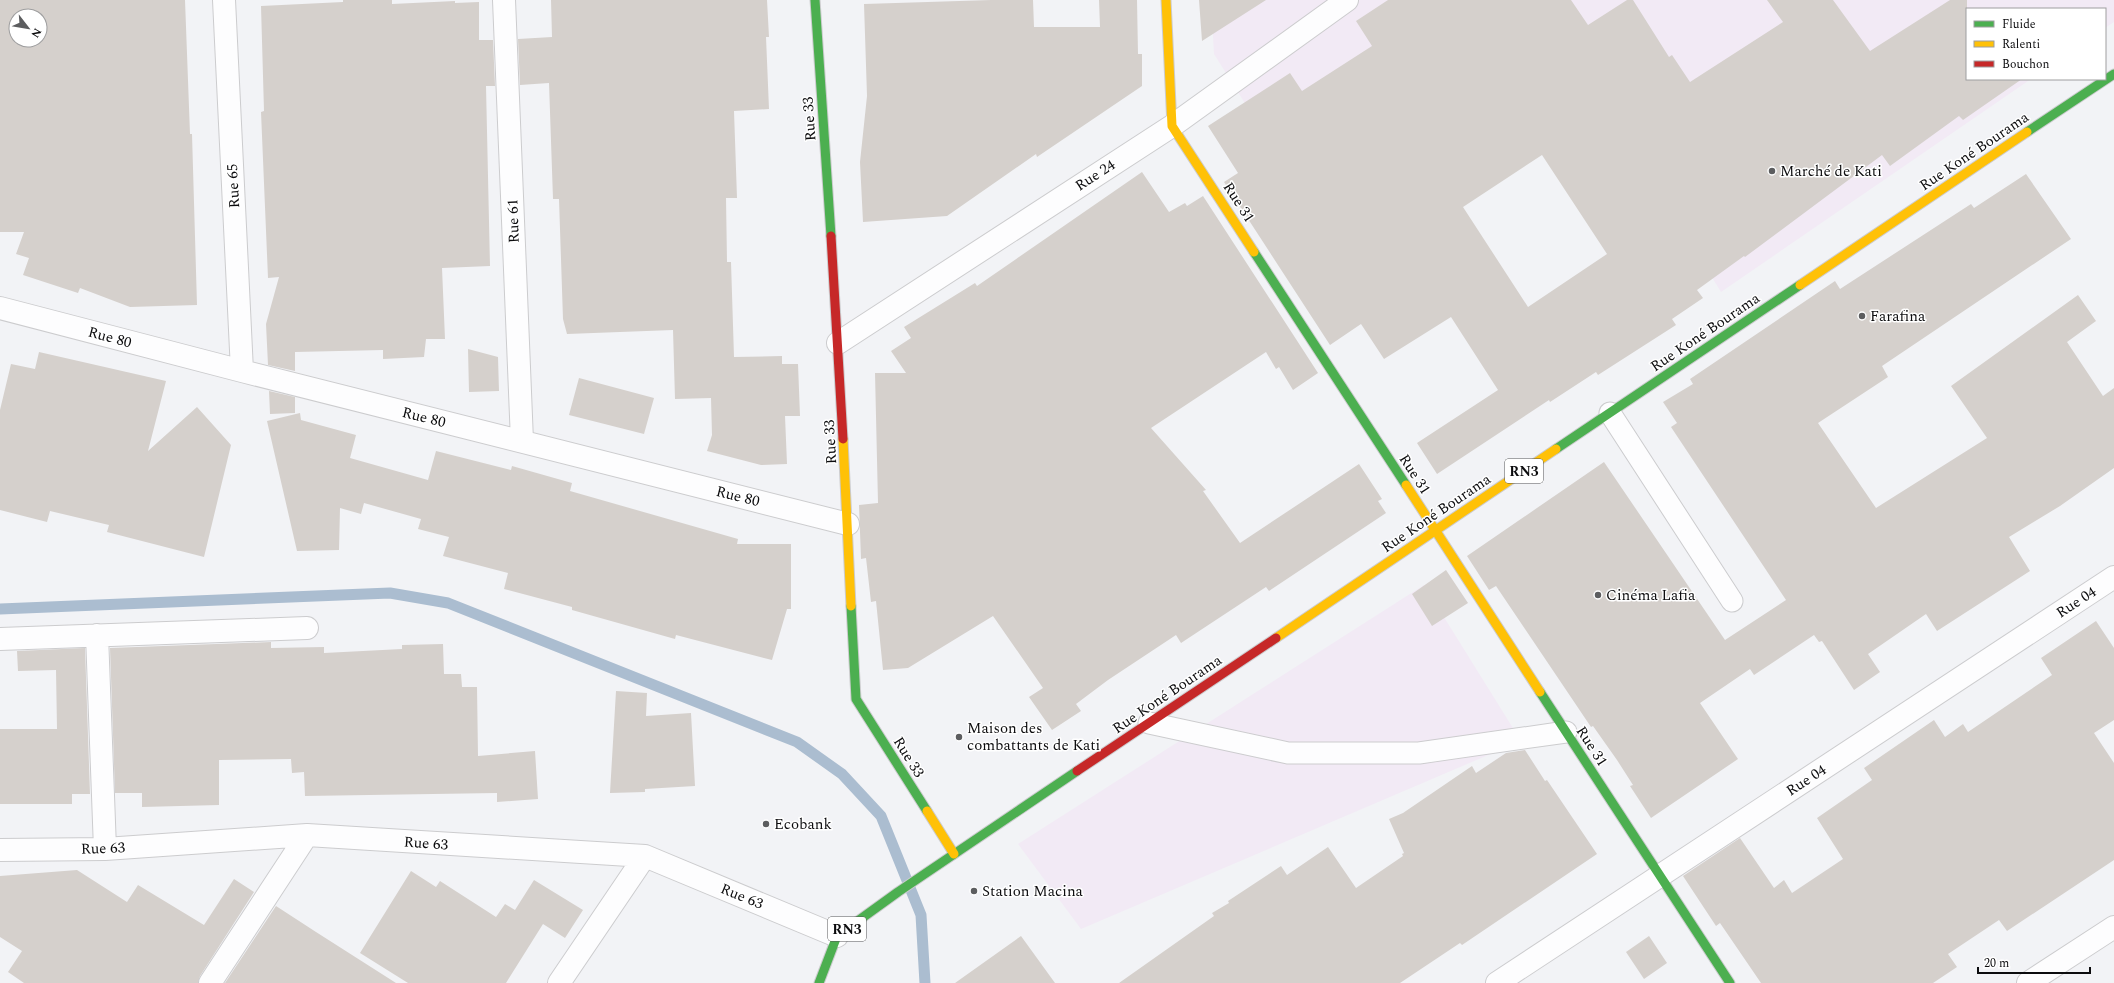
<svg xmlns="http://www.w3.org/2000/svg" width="2114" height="983" font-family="Spectral,serif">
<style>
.commercial{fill:#f2eaf5}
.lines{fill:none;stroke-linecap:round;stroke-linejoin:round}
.stream{stroke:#abbdd0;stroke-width:11}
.building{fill:#d5d0cc;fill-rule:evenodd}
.lane-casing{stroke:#ccccce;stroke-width:23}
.street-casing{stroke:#ccccce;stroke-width:24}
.fast-casing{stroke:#ccccce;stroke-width:11}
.slow-casing{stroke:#ccccce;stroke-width:11}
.jam-casing{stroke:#ccccce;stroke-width:11}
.lane{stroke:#fdfdfe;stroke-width:21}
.street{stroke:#fdfdfe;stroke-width:22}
.fast{stroke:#4caf50;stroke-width:9}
.slow{stroke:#ffc107;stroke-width:9}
.jam{stroke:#c62828;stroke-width:9}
.poi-dot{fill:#5c5d5f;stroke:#fff;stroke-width:1.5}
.labels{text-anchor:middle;stroke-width:3;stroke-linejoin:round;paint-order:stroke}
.shield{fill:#fff;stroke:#555556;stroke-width:1}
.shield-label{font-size:14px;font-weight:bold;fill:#0c0c0e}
.street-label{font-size:15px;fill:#0c0c0e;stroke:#fff}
.poi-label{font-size:15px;fill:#0c0c0e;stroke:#fff;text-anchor:start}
</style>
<rect width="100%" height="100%" fill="#f2f3f6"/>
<path class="commercial" d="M1211,0H2114V22L2105,28V9H1967V79H2031L1721,292L1598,92L1338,251L1214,54Z
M1424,585L1521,741L1081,929L1018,844Z"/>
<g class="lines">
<path class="stream" d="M0,609L390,593L448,603L797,742L842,774L881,816L921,915L925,983"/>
</g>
<path class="building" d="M0,0H185L190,134H192L197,305L130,307L80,288L78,293L23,275L29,258L16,254L24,232H0ZM16,16H40V40H16Z
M343,0H392V4L455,1V3L479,2V40H493L495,86H486L490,266L442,268L445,339H426L424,357L383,359V350L295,352V371L268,365L266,324L279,277L268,278L261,112L264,111L261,6L343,2Z
M551,0H767L769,37H766L769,109L734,111L737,198H726L727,262H731L734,357L782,356V364H798L800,416H785L787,464L761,465L707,451L712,435L711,398L675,399L673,330L567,334L563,319L559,199H553L549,83L520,85L518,39L552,37Z
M991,0H1033L1034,27H1100L1099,0H1137L1138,54H1142V86L1037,157L1036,154L947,216L863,222L860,162L867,96L864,4Z
M1199,0H1266L1202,41Z
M1388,0H1571L1588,25L1627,0H1633L1669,57L1672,55L1690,82L1783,22L1767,0H1833L1870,51L1950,0H1967V79H2022L1963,120L1959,116L1890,166L1882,155L1745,257L1744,256L1697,290L1703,298L1672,319L1676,325L1598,375L1596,372L1550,402L1549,400L1437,474L1417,443L1498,390L1451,317L1384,359L1361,324L1330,345L1224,182L1238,173L1208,126L1290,73L1302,91L1372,46L1356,21ZM1542,155L1607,254L1528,307L1463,207Z
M1142,172L1169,212L1185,203L1187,206L1203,196L1318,373L1293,390L1279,367L1276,369L1266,352L1151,428L1206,490L1203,491L1240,543L1359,464L1382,499L1378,501L1386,513L1269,591L1266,587L1181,643L1176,635L1108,680L1076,704L1081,711L1052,730L1029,697L1043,688L993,616L908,668L883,670L876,601L871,602L866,558L861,559L859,505L878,503L875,373H906L891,351L911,338L904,327L975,283L977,286Z
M2026,174L2071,239L1882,366L1888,377L1818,423L1876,508L1987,438L1951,386L2078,295L2096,321L2067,342L2103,396L2114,388V468L2060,506L2009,537L2030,571L1937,631L1926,614L1868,654L1880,672L1854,690L1822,641L1819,642L1814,635L1754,675L1750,669L1700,703L1738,759L1651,818L1630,786L1633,785L1617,760L1593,726L1591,727L1496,586L1489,590L1467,556L1604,462L1725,640L1786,600L1671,427L1677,423L1663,402L1693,384L1690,379L1835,281L1840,289L1971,204L1974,208Z
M468,349L498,357L499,391L469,392Z
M39,352L166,381L148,451L197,407L231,445L204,557L107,532L109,525L50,511L47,522L0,510V410L11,364L35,369Z
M579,378L654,398L644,434L569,415Z
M269,391L295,397V413L270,414Z
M300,413L301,420L356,435L350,458L428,480L436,451L511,470L512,466L572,483L570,491L738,539L737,544H791V609H787L772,660L676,635L675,639L572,610V607L504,589L508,573L443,556L449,537L418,529L421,519L364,503L361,514L340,508L339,550L297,551L267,421Z
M1446,570L1468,603L1432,626L1412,594Z
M2096,621L2114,648V720L2094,733L2114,763V860L2007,931L1999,920L1948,954L1957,967L1933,983H1761L1720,923L1716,926L1683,876L1740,838L1774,888L1784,880L1792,893L1843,859L1817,818L1872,780L1864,768L1934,720L1945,737L1963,724L1968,732L2052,675L2041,658Z
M271,642V648L324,647V653L402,649V645L443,644L444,674H461L462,687H477L478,756L535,751L538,799L497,802V793L305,796L304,772L292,773L291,759L219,760V805L142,807V793H115L110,648Z
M85,648L90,794H72V804H0V729H57L56,670L18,671L17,651Z
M616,691L647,693L646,716L691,713L695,786L645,789V792L610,793Z
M1525,750L1545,781L1547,780L1597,854L1462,945L1460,943L1400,983H1119L1214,916L1212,913L1229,903L1228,901L1281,866L1287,875L1328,847L1356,888L1403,856L1402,854L1404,853L1389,819L1403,813L1472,766L1476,773L1506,753Z
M77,870L127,902L138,885L204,925L234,879L254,892L200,976L198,983H24L8,972L22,951L0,937V876Z
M411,871L436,887L440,881L496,917L505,904L515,910L534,880L583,910L565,938L543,924L506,983H408L360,953Z
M276,906L316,932L396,983H225Z
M1021,936L1055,983H955Z
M1649,936L1667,963L1644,979L1626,952Z"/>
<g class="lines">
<g class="lane-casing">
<path id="lane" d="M1610,413L1732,601
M1149,723L1288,753H1419L1566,732"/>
</g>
<g class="street-casing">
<path id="street" d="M224,0L242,371
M504,0L522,441
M0,308L242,371L848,524
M838,343L1172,126L1347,0
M97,635L105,849
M0,639L307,628
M0,850L105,849L307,835L645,856L837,936
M210,983L307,835
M559,983L645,856
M1497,983L2114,577
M2028,983L2114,927"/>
</g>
<g class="fast-casing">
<path id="fast" d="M815,0L831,236
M2027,132L2114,74
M1254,252L1406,485
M1556,449L1800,285
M851,606L856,699L927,811
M1540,692L1730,983
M819,983L837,936L898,892L1077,771"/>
</g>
<g class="slow-casing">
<path id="slow" d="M1166,0L1172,126L1254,252
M1800,285L2027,132
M843,439L851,606
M1406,485L1540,692
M1276,638L1556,449
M927,811L954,854"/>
</g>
<g class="jam-casing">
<path id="jam" d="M831,236L843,439
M1077,771L1276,638"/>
</g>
<use href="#lane" class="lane"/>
<use href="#street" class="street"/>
<use href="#fast" class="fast"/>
<use href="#slow" class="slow"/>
<use href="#jam" class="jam"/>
</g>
<g class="poi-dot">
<circle cx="1772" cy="171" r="4"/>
<circle cx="1862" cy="316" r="4"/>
<circle cx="1598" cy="595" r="4"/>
<circle cx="959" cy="737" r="4"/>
<circle cx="766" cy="824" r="4"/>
<circle cx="974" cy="891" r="4"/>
</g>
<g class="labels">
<g class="shield">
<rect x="1505" y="459" width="38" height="24" rx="3"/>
<rect x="828" y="917" width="38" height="24" rx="3"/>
</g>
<g class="shield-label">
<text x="1524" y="476">RN3</text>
<text x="847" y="934">RN3</text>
</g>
<g class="street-label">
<text transform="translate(809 119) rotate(-94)" y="5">Rue 33</text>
<text transform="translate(1974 151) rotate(-34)" y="5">Rue Koné Bourama</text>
<text transform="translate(1095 175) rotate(-33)" y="5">Rue 24</text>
<text transform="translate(233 186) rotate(-93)" y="5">Rue 65</text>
<text transform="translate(1239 202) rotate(57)" y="5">Rue 31</text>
<text transform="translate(513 221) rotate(-92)" y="5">Rue 61</text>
<text transform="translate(1705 332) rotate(-34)" y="5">Rue Koné Bourama</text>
<text transform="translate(110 337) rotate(15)" y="5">Rue 80</text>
<text transform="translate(424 417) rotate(14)" y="5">Rue 80</text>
<text transform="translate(830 442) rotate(-93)" y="5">Rue 33</text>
<text transform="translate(1415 474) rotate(57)" y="5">Rue 31</text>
<text transform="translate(738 496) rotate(14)" y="5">Rue 80</text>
<text transform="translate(1436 513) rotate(-34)" y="5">Rue Koné Bourama</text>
<text transform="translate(2076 602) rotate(-33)" y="5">Rue 04</text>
<text transform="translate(1167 694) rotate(-34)" y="5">Rue Koné Bourama</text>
<text transform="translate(1592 746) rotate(57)" y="5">Rue 31</text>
<text transform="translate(909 757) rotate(58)" y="5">Rue 33</text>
<text transform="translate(1806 780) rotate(-33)" y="5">Rue 04</text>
<text transform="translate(426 843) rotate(4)" y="5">Rue 63</text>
<text transform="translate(103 848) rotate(-2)" y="5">Rue 63</text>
<text transform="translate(742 896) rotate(22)" y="5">Rue 63</text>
</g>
<g class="poi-label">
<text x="1780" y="176">Marché de Kati</text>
<text x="1870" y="321">Farafina</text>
<text x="1606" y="600">Cinéma Lafia</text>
<text x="967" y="733">Maison des<tspan x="967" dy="17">combattants de Kati</tspan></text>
<text x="774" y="829">Ecobank</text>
<text x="982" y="896">Station Macina</text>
</g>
</g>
<rect x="1966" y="8" width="140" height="72" fill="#ffffff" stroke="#9e9e9f"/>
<rect x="1974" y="21" width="20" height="6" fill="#4caf50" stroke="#9e9e9f"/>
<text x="2002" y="28" font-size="12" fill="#0c0c0e">Fluide</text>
<rect x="1974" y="41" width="20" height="6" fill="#ffc107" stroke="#9e9e9f"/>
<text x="2002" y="48" font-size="12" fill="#0c0c0e">Ralenti</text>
<rect x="1974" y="61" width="20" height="6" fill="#c62828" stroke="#9e9e9f"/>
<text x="2002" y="68" font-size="12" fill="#0c0c0e">Bouchon</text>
<g transform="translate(28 28) rotate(121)"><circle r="19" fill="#ffffff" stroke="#9e9e9f"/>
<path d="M0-3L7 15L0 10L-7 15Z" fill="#5c5d5f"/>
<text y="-6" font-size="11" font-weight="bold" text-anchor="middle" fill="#0c0c0e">N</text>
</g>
<path d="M1978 967v6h112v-6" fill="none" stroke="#0c0c0e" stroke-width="2"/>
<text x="1984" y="967" font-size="12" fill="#0c0c0e" stroke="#ffffff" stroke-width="3" paint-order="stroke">20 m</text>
</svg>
